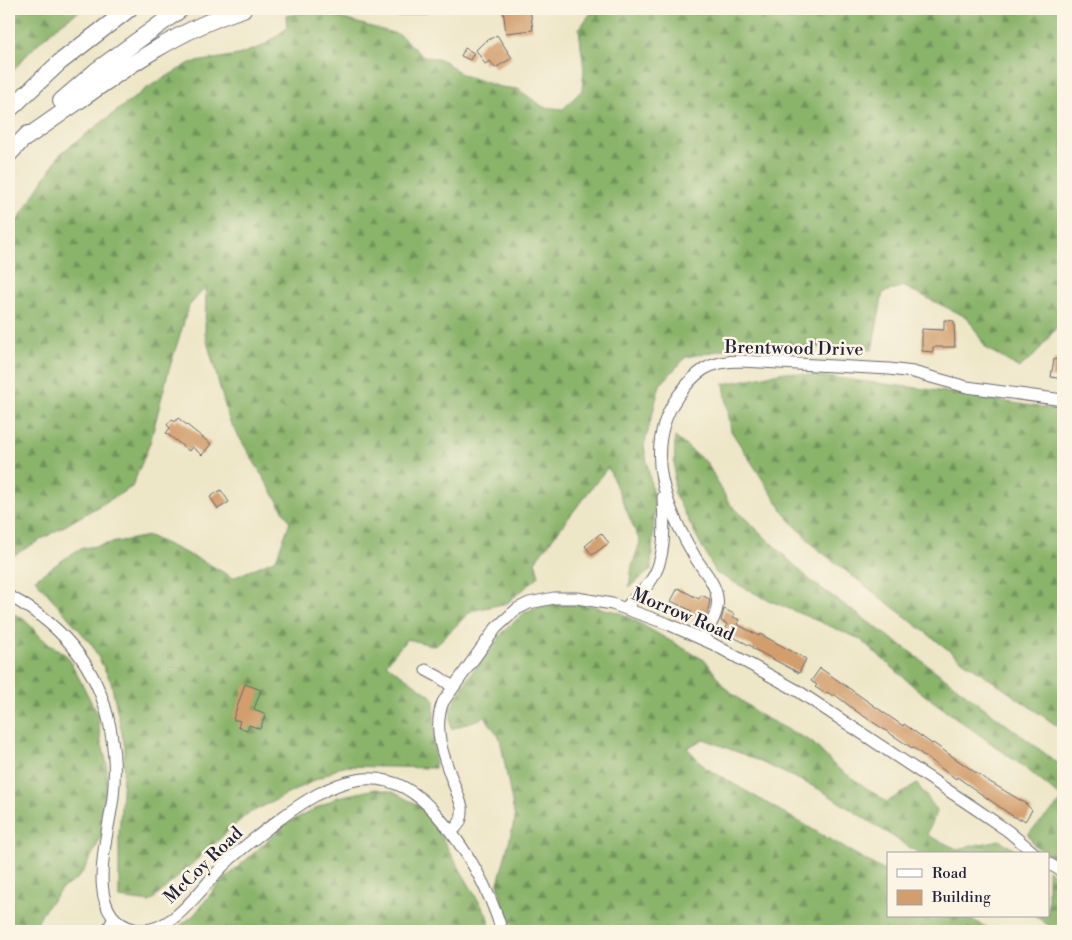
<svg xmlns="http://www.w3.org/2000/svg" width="1072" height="940" font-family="'Libre Bodoni',serif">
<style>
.forest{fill:url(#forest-firs);stroke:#566b53}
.building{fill:#d29e6d}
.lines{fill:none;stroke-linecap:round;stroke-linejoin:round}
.minor-casing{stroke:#69676c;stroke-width:13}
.highway-casing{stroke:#69676c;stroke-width:18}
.minor{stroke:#fff;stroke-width:11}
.highway{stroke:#fff;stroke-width:16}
.labels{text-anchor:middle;stroke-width:5;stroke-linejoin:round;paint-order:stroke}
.street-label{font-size:18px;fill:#22223b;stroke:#fcf5e5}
</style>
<defs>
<pattern id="forest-firs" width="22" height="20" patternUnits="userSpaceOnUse" patternTransform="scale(1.25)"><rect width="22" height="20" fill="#8ab46b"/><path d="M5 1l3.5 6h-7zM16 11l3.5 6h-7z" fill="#709259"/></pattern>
</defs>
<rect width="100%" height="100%" fill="#fcf5e5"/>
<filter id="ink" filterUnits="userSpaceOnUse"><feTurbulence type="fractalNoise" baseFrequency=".02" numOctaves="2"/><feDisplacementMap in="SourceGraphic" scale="10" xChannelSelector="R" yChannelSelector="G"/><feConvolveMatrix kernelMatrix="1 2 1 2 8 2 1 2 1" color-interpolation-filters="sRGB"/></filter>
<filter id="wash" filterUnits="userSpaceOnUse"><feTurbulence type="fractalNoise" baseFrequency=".0096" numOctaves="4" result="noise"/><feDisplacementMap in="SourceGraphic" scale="20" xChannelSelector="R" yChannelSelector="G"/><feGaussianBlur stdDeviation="1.12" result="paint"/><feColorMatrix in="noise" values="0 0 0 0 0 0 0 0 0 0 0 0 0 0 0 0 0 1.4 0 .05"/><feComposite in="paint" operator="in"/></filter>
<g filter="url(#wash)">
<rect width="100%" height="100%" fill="#ede6c7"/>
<path class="forest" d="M9,9H83C54,26 29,50 9,76Z
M321,9L340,18L400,35L421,55L444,61L463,75L500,87L518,89L543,107L563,109L582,90L584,70L579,29L590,14L628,9H1063V319L1035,355L1019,368L986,348L968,318L903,286L883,293L872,350L754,344L686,357L660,385L644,446L655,506L651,570L629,587L632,566L640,542L608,467L535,561L539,576L507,603L471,611L435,646L407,639L386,664L434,698L435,768L343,766L246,815L150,902L119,898V835L125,748L111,682L92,645L35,579L79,549L149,536L207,563L233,578L276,559L290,522L229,420L205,334L206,287L189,306L168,373L150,443L132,487L9,558V234L60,154L147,88L190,63L238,55L263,46L287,28L286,16Z
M785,372L926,389L1063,411V730L955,655L815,547L787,517L731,431L724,384Z
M675,437L707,463L729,503L811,581L909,651L1063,767V799L1028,770L919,691L860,639L766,599L716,573L674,493Z
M548,604L588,605L621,613L706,661L724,687L760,715L812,742L836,767L887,802L917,784L937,810L927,835L957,849L999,840L1022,854H920L819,789L750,757L704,739L687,748L706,768L888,873V916H966L993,931H518L506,919L498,883L515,819L500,738L485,717L451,729L450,709L470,675L504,631L524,613Z
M9,612C26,617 30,627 43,639C50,646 61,650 68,657L97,713L101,741L107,764L106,813L104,832L84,870L77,879L61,889L42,913L34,931H9Z
M376,789L393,792L425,809L489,919L490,931H173L194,915L217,886L286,824L338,797Z
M1063,800V863L1035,846L1028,834Z
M1048,870L1063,879V931H1057L1035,916H1048Z"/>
<g id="blocks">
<path class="building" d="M503,9H530L533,30L506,33Z
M497,35L512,58L495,68L490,61L485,64L476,50L483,43Z
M465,48L474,53L470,60L461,56Z
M944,320L954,321L955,347H933V352L922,351V329L944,330Z
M1054,359L1063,361V379L1051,377Z
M178,418L211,444L202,455L192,447L189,451L166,433L170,428L167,425L172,419L175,422Z
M221,490L229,502L218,509L210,497Z
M601,533L609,543L592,555L585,546Z
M678,588L699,599L701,595L710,599L708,611L703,622L690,615L692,611L671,601Z
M724,609L734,614L733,617L740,620L737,624L759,636L760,634L806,659L799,673L752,648L753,647L723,632L727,624L721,621Z
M820,668L903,726L904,724L932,744L933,743L985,779L1025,803L1032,810L1025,821L1021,818L1020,820L1011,815L957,777L956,779L912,747V748L856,711L834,694L833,696L827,692L826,694L815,687L817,685L811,681Z
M245,684L261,690L254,709L266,714L260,729L249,725L247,730L238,727L240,721L233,719Z"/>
</g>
</g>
<g filter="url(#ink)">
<use href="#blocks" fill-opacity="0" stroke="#69676c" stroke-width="1"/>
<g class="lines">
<g class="minor-casing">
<path id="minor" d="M392,9H427
M9,596C67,627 103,673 112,739C115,758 115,778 113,797C109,834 81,917 134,929C171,938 201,887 224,865C240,849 258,836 276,822C330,781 384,753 437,815C466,848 489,889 502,931
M626,608C633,598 643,592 650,582C667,559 664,524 663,497
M702,639C709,627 720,612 717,597C715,582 702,569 695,557C666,508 641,449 678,396C696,371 709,361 741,361L889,369L913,372L967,387L1063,400
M426,670L439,677L453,687
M451,832C460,825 463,818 462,807C452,774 429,737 443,702L496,628L517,609L529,603L554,598H577L612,604L668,624L713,644L798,691L973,807L1008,831L1035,854
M1048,863L1063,872
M107,931L114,918"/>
</g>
<g class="highway-casing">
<path id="highway" d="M61,101L97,70L181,9
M9,110L60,62L129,9
M21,141C92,94 160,35 243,9
M9,154L28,134"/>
</g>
<use href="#minor" class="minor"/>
<use href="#highway" class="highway"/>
</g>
</g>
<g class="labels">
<g class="street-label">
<text transform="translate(794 348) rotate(1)" y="6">Brentwood Drive</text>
<text transform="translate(683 614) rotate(23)" y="6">Morrow Road</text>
<text transform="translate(203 865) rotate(-44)" y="6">McCoy Road</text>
</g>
</g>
<rect width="1072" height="940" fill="none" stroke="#fcf5e5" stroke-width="30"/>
<rect x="887" y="852" width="162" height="65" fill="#fcf5e5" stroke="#a5a1a1"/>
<rect x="897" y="869" width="25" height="8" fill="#ffffff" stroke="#a5a1a1"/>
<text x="932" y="878" font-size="15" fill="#22223b">Road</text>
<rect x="897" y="890" width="25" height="15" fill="#d29e6d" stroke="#a5a1a1"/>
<text x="932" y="902" font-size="15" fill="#22223b">Building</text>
</svg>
